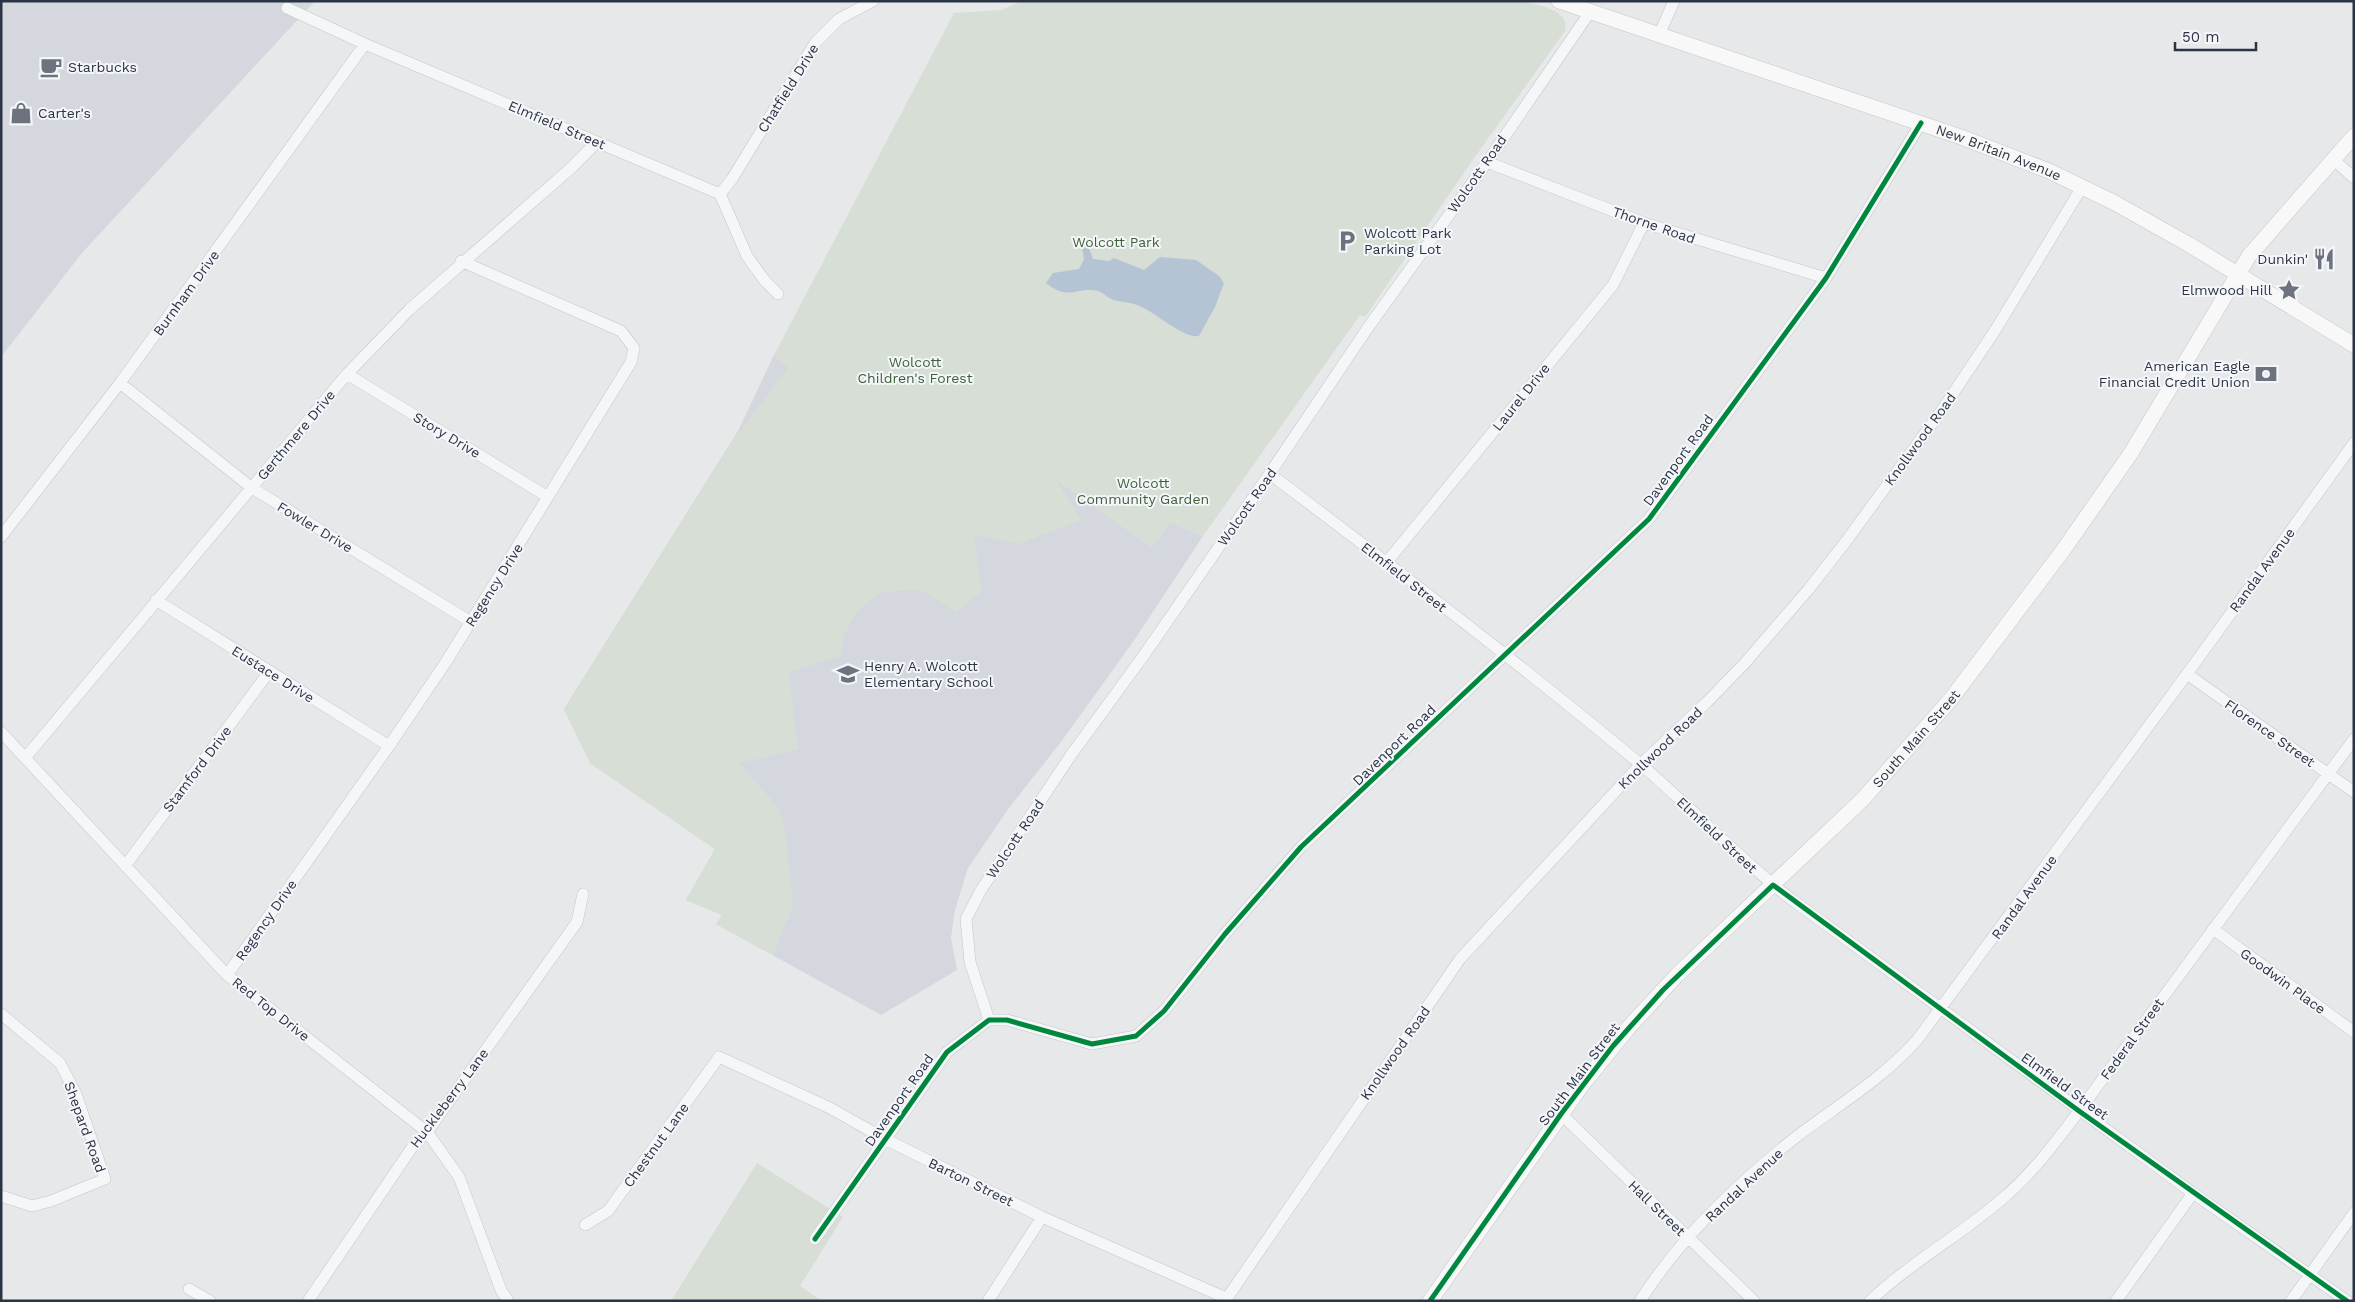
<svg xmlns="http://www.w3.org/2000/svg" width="2355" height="1302" font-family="'Work Sans',sans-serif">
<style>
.built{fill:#d4d7dd}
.green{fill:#d6ded6}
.water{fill:#b4c4d5}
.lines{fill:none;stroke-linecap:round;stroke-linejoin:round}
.street-casing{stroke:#c4c6c8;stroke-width:12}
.secondary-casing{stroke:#c4c6c8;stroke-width:16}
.street{stroke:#f5f6f7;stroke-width:11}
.secondary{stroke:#f8f8f8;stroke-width:15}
.cycleway-casing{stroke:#f4f6f9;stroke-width:8}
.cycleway{stroke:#00873e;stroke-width:5}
.labels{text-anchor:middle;stroke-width:4;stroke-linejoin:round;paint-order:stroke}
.poi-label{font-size:14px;fill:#2b3445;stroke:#f4f6f9;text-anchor:start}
.street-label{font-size:14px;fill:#2b3445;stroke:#f4f6f9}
.park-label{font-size:14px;fill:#3f6138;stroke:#f4f6f9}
</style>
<rect width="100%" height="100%" fill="#e6e8ea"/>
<path class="built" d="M1,1H315L82,253L1,357Z
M774,355L871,441L1016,461L1203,536L1135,639L1061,742L1009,808L968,868L955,910L951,938L957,970L881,1015L716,924L722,915L686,900L715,849L590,763L564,709L738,431Z"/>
<path class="green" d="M1023,1H1523C1539,6 1570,9 1565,31L1472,161L1365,317L1360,315L1203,536L1170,523L1152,548L1056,480L1082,520L1019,544L974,535L982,592L956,612L921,590L882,592L858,610L845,634L840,656L789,672L798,750L739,763L780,809L787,845L793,906L773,955L716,924L722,915L686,900L715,849L590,763L564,709L731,443L788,368L774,355L954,13L1001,10Z
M757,1163L843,1217L800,1286L822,1301H671Z"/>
<path class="water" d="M1081,242L1087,243L1093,259L1109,261L1114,258L1144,270L1160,257L1196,260L1219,276L1224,283L1215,307L1199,336C1182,339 1153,309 1134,304C1126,302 1119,302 1111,299C1106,296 1102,292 1098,291C1075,286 1070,302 1046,283L1053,273L1079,269L1084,259Z"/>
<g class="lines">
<g class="street-casing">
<path id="street" d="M287,8L365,44L720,194L747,256L765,281L778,294
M1659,35L1674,1
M2333,159L2354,178
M1487,162L1644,223L1826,278
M720,194L732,179L815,43L839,19L873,1
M347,374L548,497
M120,383L252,488L471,622
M1270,474C1395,568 1519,663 1639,763C1691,807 1737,857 1791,899L2193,1193L2347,1301
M1,537L120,383L365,44
M1386,563L1613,285L1644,223
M156,600L389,746
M2187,674L2354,792
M1,732L227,975L427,1132L459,1177L501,1290L508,1301
M25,758L347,374L410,309L570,169L597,142
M125,866L269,672
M2213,929L2354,1032
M227,975L389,746L446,662L631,362L634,348L621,331L461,261
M1,1014L60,1063L76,1094L105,1179L51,1201L32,1206L1,1196
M989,1020L970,962L966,919L981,890L1071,755L1144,655L1264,482L1367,329L1487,162L1590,12
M1561,1114L1754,1301
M585,1225L608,1211L719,1057L830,1108L885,1139L1042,1217L1226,1298
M815,1239L947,1052L989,1020H1007L1092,1044L1136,1036L1164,1011L1225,934L1301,847L1649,519L1826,278L1921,123
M189,1289L210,1301
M308,1301L413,1146L427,1132L577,922L583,894
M988,1301L1042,1217
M1225,1301L1460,959L1640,765L1707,702L1744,664L1808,590L1844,544L1942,410L1996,329L2082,187
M1640,1301C1680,1238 1738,1183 1796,1137C1838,1105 1881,1080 1917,1040L2187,674L2354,443
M1870,1301C1910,1263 1959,1236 2001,1200C2032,1174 2055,1143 2079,1111L2354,739
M2116,1301L2193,1193
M2291,1301L2354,1213"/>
</g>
<g class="secondary-casing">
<g id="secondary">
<path id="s1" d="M1559,1L1961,137L2049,171L2115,203L2188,244L2354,345"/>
<path id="s2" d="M1430,1301L1582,1085L1629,1027L1677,975L1862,800L1951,699L2064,549L2131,453L2249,256L2354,136"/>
</g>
</g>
<use href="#street" class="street"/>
<use href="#secondary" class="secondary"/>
<g class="cycleway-casing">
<path id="cycleway" d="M815,1239L947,1052L989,1020H1007L1092,1044L1136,1036L1164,1011L1225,934L1301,847L1649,519L1826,278L1921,123
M1430,1301L1561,1114L1613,1046L1663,990L1773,885L2079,1111L2347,1301"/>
</g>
<use href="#cycleway" class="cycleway"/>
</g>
<defs>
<g id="cafe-bare" transform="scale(1.725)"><path d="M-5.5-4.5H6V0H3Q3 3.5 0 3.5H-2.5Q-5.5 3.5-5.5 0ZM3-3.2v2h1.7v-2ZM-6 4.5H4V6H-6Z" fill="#6c737f" stroke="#f4f6f9" stroke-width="2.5" paint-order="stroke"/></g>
<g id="shop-bare" transform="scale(1.725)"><path d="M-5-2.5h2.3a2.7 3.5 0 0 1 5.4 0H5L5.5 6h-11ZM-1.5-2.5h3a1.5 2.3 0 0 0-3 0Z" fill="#6c737f" stroke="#f4f6f9" stroke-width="2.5" paint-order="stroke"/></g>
<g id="parking-bare" transform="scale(1.725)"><path d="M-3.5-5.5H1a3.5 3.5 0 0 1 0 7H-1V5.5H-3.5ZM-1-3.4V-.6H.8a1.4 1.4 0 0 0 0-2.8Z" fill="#6c737f" stroke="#f4f6f9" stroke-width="2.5" paint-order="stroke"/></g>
<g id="restaurant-bare" transform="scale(1.725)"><path d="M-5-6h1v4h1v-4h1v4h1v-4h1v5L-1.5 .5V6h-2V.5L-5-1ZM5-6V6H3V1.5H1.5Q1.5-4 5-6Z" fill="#6c737f" stroke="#f4f6f9" stroke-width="2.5" paint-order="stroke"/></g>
<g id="sight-bare" transform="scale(1.725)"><path d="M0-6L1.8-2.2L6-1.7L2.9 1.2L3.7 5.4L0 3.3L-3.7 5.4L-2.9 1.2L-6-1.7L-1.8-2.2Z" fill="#6c737f" stroke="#f4f6f9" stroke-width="2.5" paint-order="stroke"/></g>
<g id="bank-bare" transform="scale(1.725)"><path d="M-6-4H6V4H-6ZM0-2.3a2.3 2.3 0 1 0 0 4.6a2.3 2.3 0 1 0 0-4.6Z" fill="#6c737f" stroke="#f4f6f9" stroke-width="2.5" paint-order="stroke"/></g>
<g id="school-bare" transform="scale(1.725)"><path d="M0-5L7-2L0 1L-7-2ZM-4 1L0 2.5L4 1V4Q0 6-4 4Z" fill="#6c737f" stroke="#f4f6f9" stroke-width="2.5" paint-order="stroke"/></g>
</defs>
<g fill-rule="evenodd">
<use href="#cafe-bare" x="51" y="67"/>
<use href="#shop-bare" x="21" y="113"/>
<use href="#parking-bare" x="1347" y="241"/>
<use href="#restaurant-bare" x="2324" y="259"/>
<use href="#sight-bare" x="2289" y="290"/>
<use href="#bank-bare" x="2266" y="374"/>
<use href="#school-bare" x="848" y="674"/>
</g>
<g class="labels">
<g class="poi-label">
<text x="68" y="72">Starbucks</text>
<text x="38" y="118">Carter's</text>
<text x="1364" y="238">Wolcott Park<tspan x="1364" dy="16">Parking Lot</tspan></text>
<text x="2308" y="264" text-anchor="end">Dunkin'</text>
<text x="2272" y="295" text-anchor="end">Elmwood Hill</text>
<text x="2250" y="371" text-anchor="end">American Eagle<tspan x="2250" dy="16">Financial Credit Union</tspan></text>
<text x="864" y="671">Henry A. Wolcott<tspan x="864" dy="16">Elementary School</tspan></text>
</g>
<g class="street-label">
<text transform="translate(788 88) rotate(-58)" y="5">Chatfield Drive</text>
<text transform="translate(557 125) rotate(23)" y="5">Elmfield Street</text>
<text dy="5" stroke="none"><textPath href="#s1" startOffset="465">New Britain Avenue</textPath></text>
<text transform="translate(1477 174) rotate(-55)" y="5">Wolcott Road</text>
<text transform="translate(1654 225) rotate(19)" y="5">Thorne Road</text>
<text transform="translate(186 293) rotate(-54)" y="5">Burnham Drive</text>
<text transform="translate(1521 397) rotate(-51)" y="5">Laurel Drive</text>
<text transform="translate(296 435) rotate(-50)" y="5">Gerthmere Drive</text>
<text transform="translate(447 435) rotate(31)" y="5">Story Drive</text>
<text transform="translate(1920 439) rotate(-54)" y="5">Knollwood Road</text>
<text transform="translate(1678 460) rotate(-54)" y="5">Davenport Road</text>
<text transform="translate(1247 507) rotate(-55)" y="5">Wolcott Road</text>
<text transform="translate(315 527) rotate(31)" y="5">Fowler Drive</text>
<text transform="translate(2262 570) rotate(-54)" y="5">Randal Avenue</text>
<text transform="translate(1404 577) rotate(38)" y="5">Elmfield Street</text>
<text transform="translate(494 585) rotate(-58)" y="5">Regency Drive</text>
<text transform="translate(273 674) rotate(32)" y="5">Eustace Drive</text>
<text transform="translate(2270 733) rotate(35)" y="5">Florence Street</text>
<text dy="5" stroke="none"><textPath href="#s2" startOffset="746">South Main Street</textPath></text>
<text transform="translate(1394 745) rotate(-44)" y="5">Davenport Road</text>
<text transform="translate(1660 748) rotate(-44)" y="5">Knollwood Road</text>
<text transform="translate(197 769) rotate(-53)" y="5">Stamford Drive</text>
<text transform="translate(1717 835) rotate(43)" y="5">Elmfield Street</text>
<text transform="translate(1015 839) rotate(-56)" y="5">Wolcott Road</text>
<text transform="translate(2024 897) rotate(-54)" y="5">Randal Avenue</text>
<text transform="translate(266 920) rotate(-55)" y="5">Regency Drive</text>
<text transform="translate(2283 981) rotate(36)" y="5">Goodwin Place</text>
<text transform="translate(271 1009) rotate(38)" y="5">Red Top Drive</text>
<text transform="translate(2132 1039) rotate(-54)" y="5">Federal Street</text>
<text transform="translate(1395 1053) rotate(-55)" y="5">Knollwood Road</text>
<text transform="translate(1579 1074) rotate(-53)" y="5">South Main Street</text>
<text transform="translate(2065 1086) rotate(36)" y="5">Elmfield Street</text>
<text transform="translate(449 1098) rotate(-53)" y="5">Huckleberry Lane</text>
<text transform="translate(899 1100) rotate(-55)" y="5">Davenport Road</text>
<text transform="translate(85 1127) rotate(70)" y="5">Shepard Road</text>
<text transform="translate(656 1145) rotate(-54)" y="5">Chestnut Lane</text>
<text transform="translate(971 1182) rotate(26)" y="5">Barton Street</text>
<text transform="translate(1744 1185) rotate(-43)" y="5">Randal Avenue</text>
<text transform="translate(1657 1208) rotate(44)" y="5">Hall Street</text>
</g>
<g class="park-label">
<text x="1116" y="247">Wolcott Park</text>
<text x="915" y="367">Wolcott<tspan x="915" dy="16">Children's Forest</tspan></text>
<text x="1143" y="488">Wolcott<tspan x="1143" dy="16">Community Garden</tspan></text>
</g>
</g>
<rect width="2355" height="1302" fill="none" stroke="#2b3445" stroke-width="5"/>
<path d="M2175 42v8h81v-8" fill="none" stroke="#2b3445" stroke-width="2.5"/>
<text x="2182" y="42" font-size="15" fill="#2b3445" stroke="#f4f6f9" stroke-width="4" paint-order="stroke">50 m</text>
</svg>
